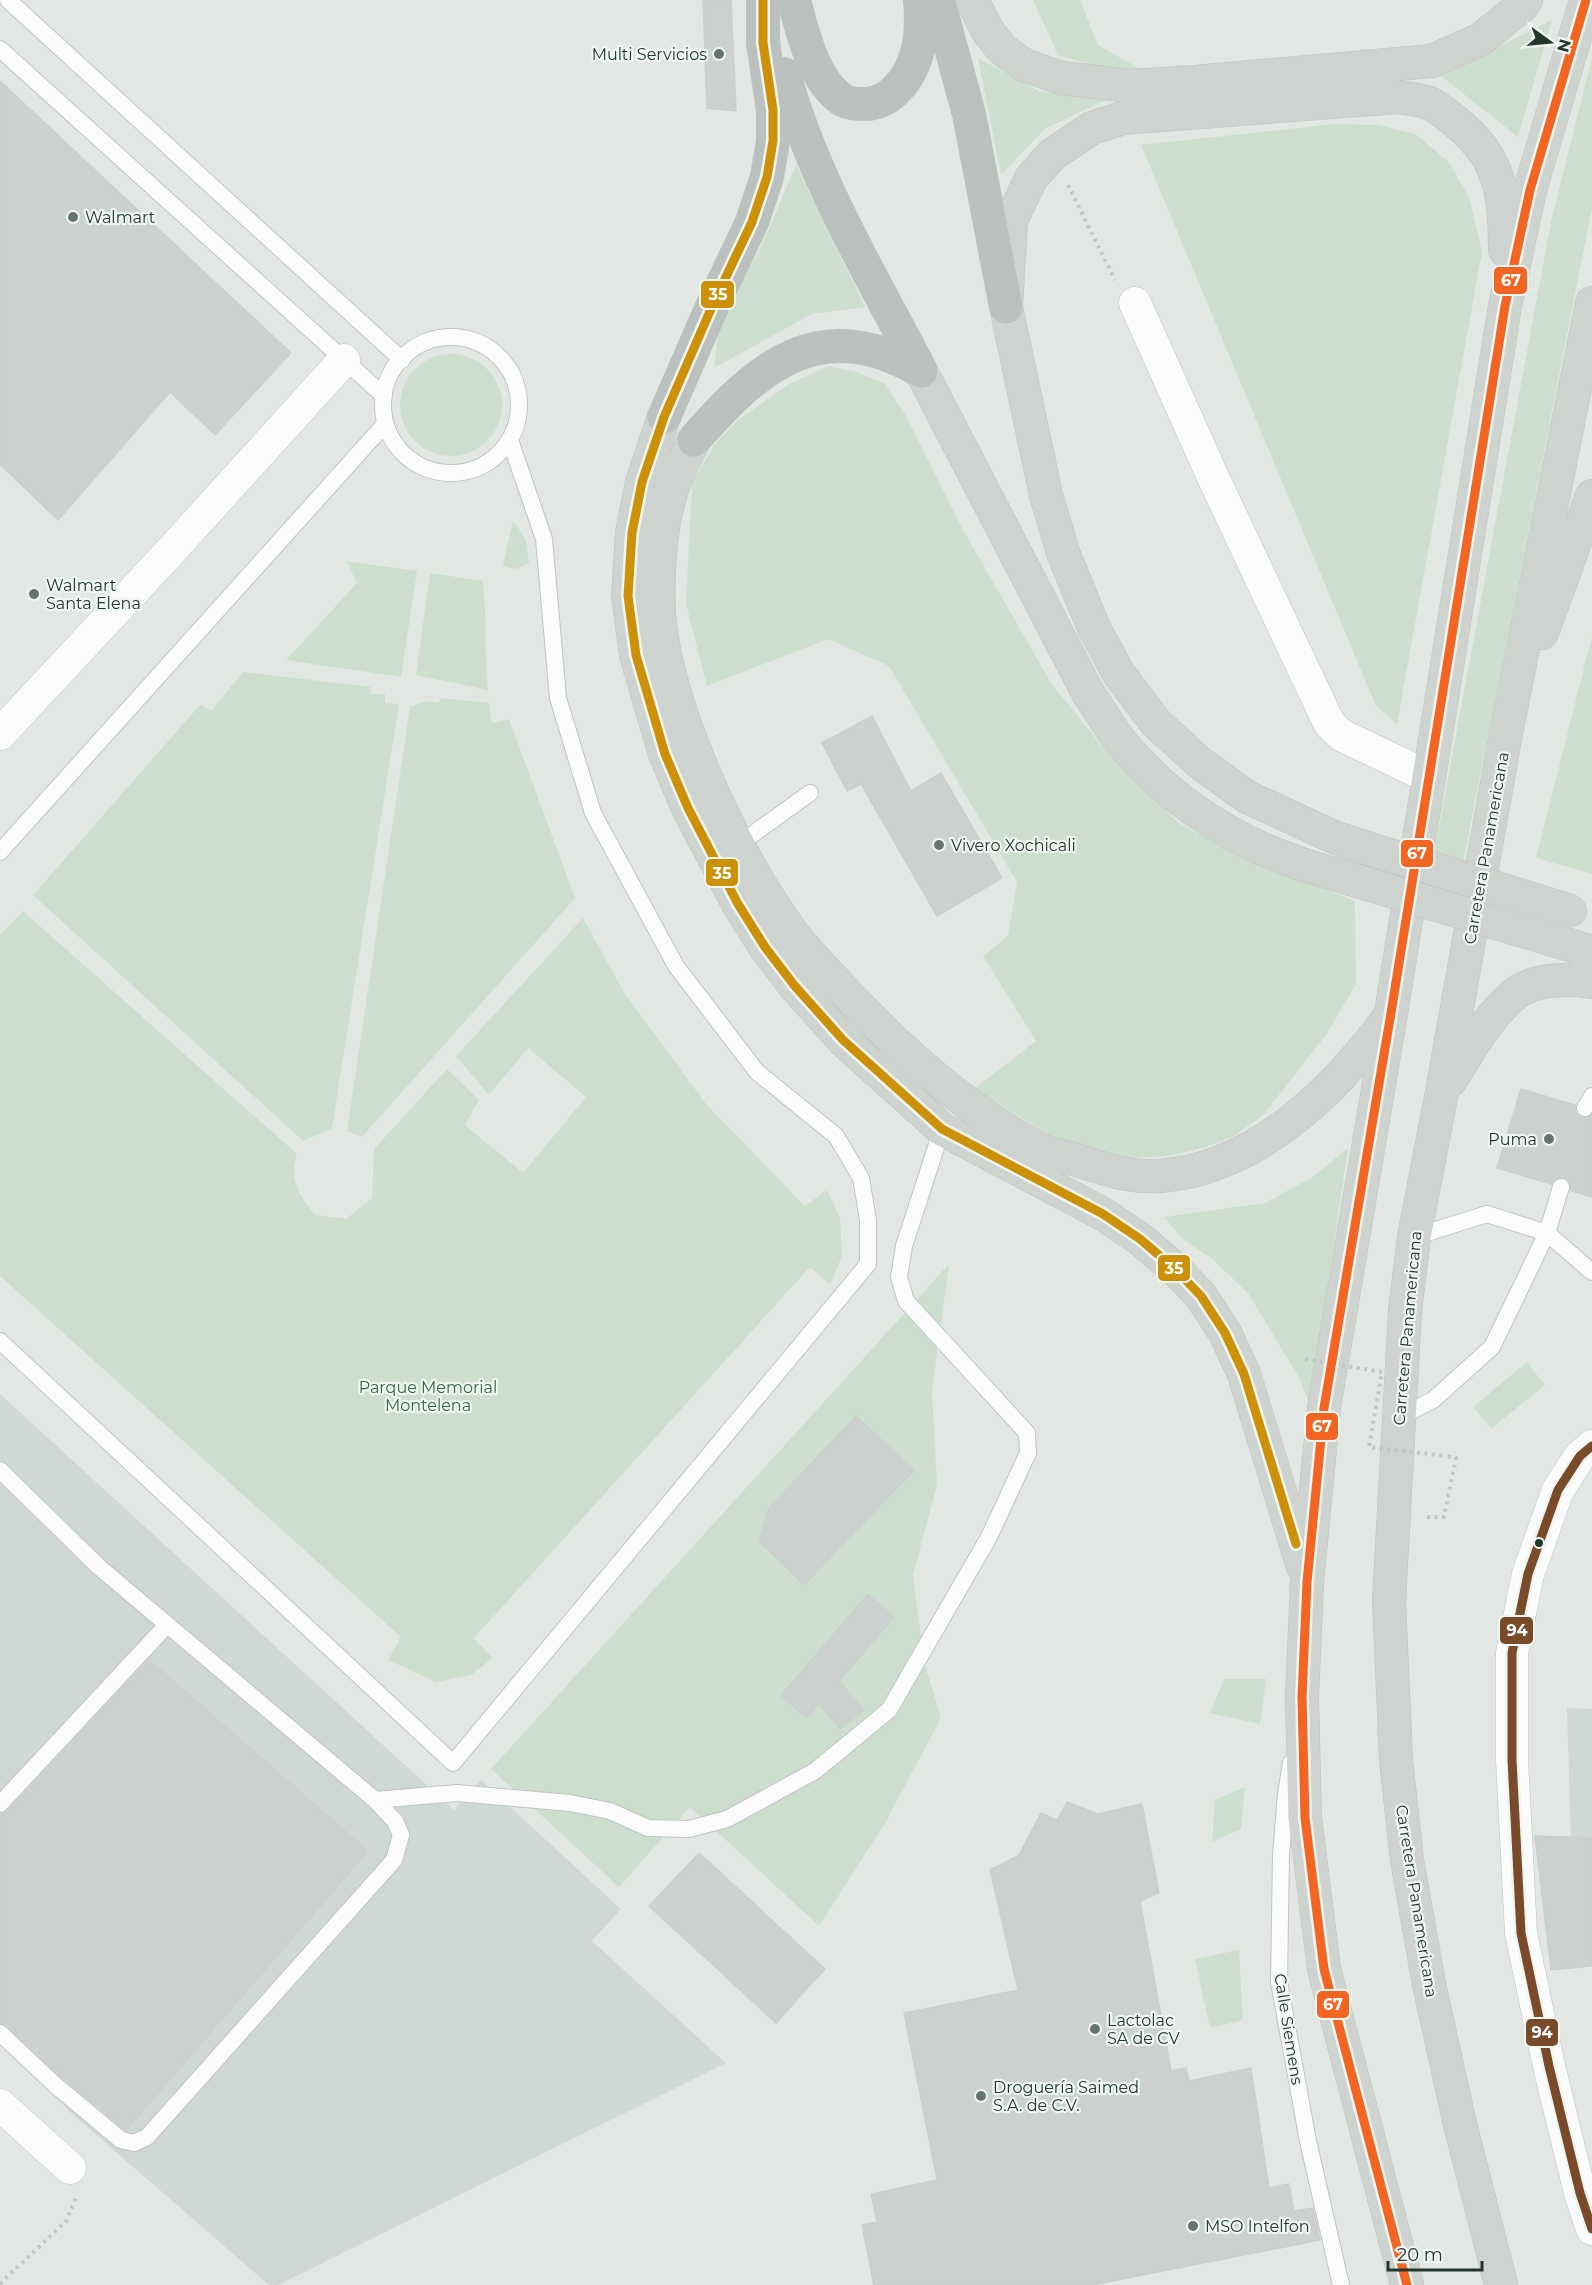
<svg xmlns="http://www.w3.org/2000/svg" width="1592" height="2285" font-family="Montserrat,sans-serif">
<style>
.built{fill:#d0d8d3}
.green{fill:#ccdfcf}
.building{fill:#ccd0ce;stroke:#cbd0cd;stroke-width:1.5}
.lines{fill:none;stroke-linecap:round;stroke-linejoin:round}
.lane-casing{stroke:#bfc4c1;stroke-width:18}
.street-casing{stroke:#bfc4c1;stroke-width:33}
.primary-casing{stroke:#bcc3c0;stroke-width:34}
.highway-casing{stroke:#bcc3c0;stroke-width:34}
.path{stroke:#bfc7c3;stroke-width:4;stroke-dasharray:3 4.5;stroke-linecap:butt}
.lane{stroke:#fbfbfb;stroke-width:16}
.street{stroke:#fbfbfb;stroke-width:32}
.primary{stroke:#ced3d0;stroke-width:33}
.highway{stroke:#bac0be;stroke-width:33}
.primary-bridge-casing{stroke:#bcc3c0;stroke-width:34;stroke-linecap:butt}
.path-bridge{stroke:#bfc7c3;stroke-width:4;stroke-dasharray:3 4.5;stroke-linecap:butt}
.primary-bridge{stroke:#ced3d0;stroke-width:33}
.bus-1-casing{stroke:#eff6f2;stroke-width:14}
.bus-2-casing{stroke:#eff6f2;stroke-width:14}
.bus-3-casing{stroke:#eff6f2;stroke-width:14}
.bus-1{stroke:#f26522;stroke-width:9}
.bus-2{stroke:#cc9009;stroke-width:9}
.bus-3{stroke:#7a4b2a;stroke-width:9}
.poi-dot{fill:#65756e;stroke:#eff6f2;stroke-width:2}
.bus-dot{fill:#22372e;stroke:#eff6f2;stroke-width:2}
.labels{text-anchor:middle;stroke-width:4.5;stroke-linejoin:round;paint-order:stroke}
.poi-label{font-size:16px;fill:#22372e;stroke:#eff6f2;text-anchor:start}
.street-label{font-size:16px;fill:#22372e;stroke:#eff6f2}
.park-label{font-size:16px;fill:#31693e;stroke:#eff6f2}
.line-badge{stroke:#eff6f2;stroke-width:2}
.badge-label{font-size:16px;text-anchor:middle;font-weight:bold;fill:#fff}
</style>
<rect width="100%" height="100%" fill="#e2e7e4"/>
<path class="built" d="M0,1394L454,1810L481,1780L621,1909L592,1941L726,2063L278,2285H269L70,2112L0,2039Z
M1567,1708L1592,1709V1966L1551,1970L1535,1836L1571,1837Z"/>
<path class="green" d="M1033,0H1080L1098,45L1152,76L1118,73L1058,55Z
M1552,20L1518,137L1441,76Z
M1592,57V208L1463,863L1434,854L1551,222Z
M978,58L1039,91L1106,100L1046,128L1001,175Z
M1334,124L1379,125L1415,134L1448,161L1469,197L1482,252L1397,724L1376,706L1141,145Z
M796,165L865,307L812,314L714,368L720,318L761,247Z
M400 405a51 51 0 1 1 102 0a51 51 0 1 1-102 0Z
M828,366L857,372L884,383L906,416L962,528L1051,683L1115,762L1180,824L1238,855L1355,901L1356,984L1326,1035L1264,1114L1233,1137L1202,1148L1167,1156L1131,1158L1104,1154L1048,1134L974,1089L1036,1041L983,956L1008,936L1017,882L889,666L828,639L707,686L686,604L692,484L713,446L738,420L789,384Z
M513,520L526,540L529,563L515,569L503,566Z
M346,561L417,571L401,677L286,660L357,583Z
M430,573L483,581C487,618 484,654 488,690L416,675Z
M1592,636V874L1536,858Z
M243,672L371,687V694H385V703L399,704L332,1128L303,1141L33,895L200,705L211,711Z
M441,698L489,703L492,723L509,719L575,898L362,1137L347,1131L410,707L427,701L438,703Z
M23,911L297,1154C288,1181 299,1194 315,1215L346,1219L372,1198L374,1149L447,1069L479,1100L465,1125L523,1173L586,1097L528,1048L489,1095L456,1056L583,918L625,994L706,1104L805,1206L827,1190L840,1218L842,1256L830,1285L810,1267L474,1638L493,1658L471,1675L436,1682L388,1660L401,1637L0,1276V935Z
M1348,1148L1310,1404L1297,1374L1248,1293L1211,1258L1183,1240L1164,1217L1265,1203L1311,1178Z
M949,1264L932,1391L937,1485L913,1575L924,1661L941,1718L885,1823L819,1926L690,1807L619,1887L491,1769Z
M1527,1362L1545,1385L1491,1429L1473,1407Z
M1224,1679H1266L1260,1724L1210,1713Z
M1245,1787L1241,1829L1212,1842L1215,1800Z
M1239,1950L1243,2020L1210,2028L1195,1959Z"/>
<path class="building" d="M703,0H731L736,111L707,108Z
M0,81L291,353L215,435L170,392L58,520L0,464Z
M872,716L911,791L941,773L1002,878L937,916L861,784L847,791L822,743Z
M1521,1089L1575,1105L1576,1113L1580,1117L1586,1118L1592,1115V1197L1571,1191L1569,1180L1563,1177L1554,1179L1551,1184L1497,1168Z
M856,1416L914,1470L804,1585L759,1541L769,1508Z
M868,1594L894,1617L839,1681L864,1710L840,1729L819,1704L807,1718L781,1696Z
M149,1660L368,1851L126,2130L61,2076L7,2025L0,2023V1814L8,1811Z
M1067,1802L1098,1814L1142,1804L1159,1893L1140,1901L1171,2071L1186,2068L1189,2081L1251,2068L1269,2188L1289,2184L1294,2211L1313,2208L1320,2240L1092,2285H874L862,2225L877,2222L871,2194L937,2180L904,2013L1018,1990L990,1870L1019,1855L1041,1813L1057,1820Z
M1535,1836L1592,1838V1966L1551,1970Z
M699,1853L825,1969L776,2023L649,1906Z"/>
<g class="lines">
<g class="lane-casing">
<path id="lane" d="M8,0L402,360
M0,49L384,396
M383 405a68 68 0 1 1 136 0a68 68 0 1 1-136 0Z
M739,844L810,793
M0,852L385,424
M1585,1108L1592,1096
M1414,1237L1487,1214L1547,1233L1561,1187
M0,1341L453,1763L868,1264V1220L861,1178L836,1136L757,1072L676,966L593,813L558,698L544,539L510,440
M1399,1417L1433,1400L1492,1347L1547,1233L1592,1272
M0,1470L99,1567L375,1800L395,1821L401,1835L394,1860L147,2137L134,2143L121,2140L54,2084L0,2033
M1291,1763L1286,1794L1281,1855L1279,1982L1308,2141L1341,2285
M375,1800L457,1793L570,1803L610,1811L648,1828L689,1829L727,1819L815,1771L889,1710L989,1537L1028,1453L1027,1433L906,1301L899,1277L904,1246L942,1129
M0,1804L167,1625"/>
</g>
<g class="street-casing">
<path id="street" d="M1135,303L1212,475L1329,723L1341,735L1429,777
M0,734L169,553L344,360
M1592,1446L1580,1456L1558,1490L1528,1574L1512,1653V1760L1521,1933L1549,2066L1580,2193L1592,2229
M0,2105L70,2168"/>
</g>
<g class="primary-casing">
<path id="primary" d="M972,0L989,33L1003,50L1024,65L1061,78L1130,86L1194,82L1432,61L1481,39L1522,6L1526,0
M921,371L1088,693C1099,709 1109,727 1121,742C1163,794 1223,835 1285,858C1310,868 1338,875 1364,883
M664,417L642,482L632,533L628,596L636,655L665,754L688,808L738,904L765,947L794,985L843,1040L942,1129L1103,1214L1140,1239L1174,1268L1201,1296L1225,1333L1244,1374L1303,1567
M694,440C686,457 676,475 671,493C660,527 657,577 659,613C666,708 736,858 793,934C811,957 833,979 853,1000C908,1058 970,1113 1042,1150C1051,1154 1063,1156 1073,1159C1101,1168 1129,1178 1160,1176C1256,1169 1335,1091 1389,1017
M1542,633L1592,496
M1373,850L1336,838L1247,797L1200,763L1156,723L1119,674L1094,628L1064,555L1046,495L1006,307L1011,220L1032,177L1053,154L1092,128L1123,118L1398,97C1407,99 1420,99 1429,103C1441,109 1453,119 1463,128C1502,162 1505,200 1505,250
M1566,944L1592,952
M1450,1081C1470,1050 1489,1013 1519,991C1536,979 1572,978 1592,982
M1407,2285L1324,1969L1305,1818L1302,1697L1307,1582L1324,1408L1391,1013L1505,306L1530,190L1586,0
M1501,2285L1459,2120L1429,1984L1407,1860L1396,1760L1389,1601L1405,1311L1414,1237L1442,1092L1506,733L1592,303"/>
</g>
<g class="highway-casing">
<path id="highway" d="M794,0C802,31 813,79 841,99C848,104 859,104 867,104C878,103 888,98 896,90C920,66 923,33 920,0
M938,0L969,114L1006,307
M784,74C813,179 871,275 921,371
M664,417L714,302L752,222L767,177L773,141V110L763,43V0
M694,440C760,364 821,313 921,371"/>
</g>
<path class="path" d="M1068,185L1115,280
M1427,1517H1444L1456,1458L1446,1456
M0,2284L66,2221L76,2198"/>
<use href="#lane" class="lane"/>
<use href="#street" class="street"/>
<use href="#primary" class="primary"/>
<use href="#highway" class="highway"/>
<g class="primary-bridge-casing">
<path id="primary-bridge" d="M1373,850L1571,911
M1364,883L1566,944"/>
</g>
<path class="path-bridge" d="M1305,1359L1382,1372L1369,1447L1446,1456"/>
<use href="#primary-bridge" class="primary-bridge"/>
<g class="bus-1-casing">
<path id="bus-1" d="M1407,2285L1324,1969L1305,1818L1302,1697L1307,1582L1324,1408L1391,1013L1505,306L1530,190L1586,0"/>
</g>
<g class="bus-2-casing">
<path id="bus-2" d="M763,0V43L773,110V141L767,177L752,222L714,302L664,417L642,482L632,533L628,596L636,655L665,754L688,808L738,904L765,947L794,985L843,1040L942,1129L1103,1214L1140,1239L1174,1268L1201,1296L1225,1333L1244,1374L1296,1544"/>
</g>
<g class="bus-3-casing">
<path id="bus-3" d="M1592,1446L1580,1456L1558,1490L1528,1574L1512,1653V1760L1521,1933L1549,2066L1580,2193L1592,2229"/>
</g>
<use href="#bus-1" class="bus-1"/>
<use href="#bus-2" class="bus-2"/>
<use href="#bus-3" class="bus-3"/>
</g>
<g class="poi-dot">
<circle cx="719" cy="54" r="6"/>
<circle cx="73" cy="217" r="6"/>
<circle cx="34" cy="594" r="6"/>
<circle cx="939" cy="845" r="6"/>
<circle cx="1549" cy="1139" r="6"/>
<circle cx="1095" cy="2029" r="6"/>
<circle cx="981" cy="2096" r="6"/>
<circle cx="1193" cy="2226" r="6"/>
</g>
<circle class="bus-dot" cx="1539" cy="1543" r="5"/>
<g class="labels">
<g class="poi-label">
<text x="707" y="60" text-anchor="end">Multi Servicios</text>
<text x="85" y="223">Walmart</text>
<text x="46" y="591">Walmart<tspan x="46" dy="18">Santa Elena</tspan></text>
<text x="951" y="851">Vivero Xochicali</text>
<text x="1537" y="1145" text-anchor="end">Puma</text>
<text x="1107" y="2026">Lactolac<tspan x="1107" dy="18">SA de CV</tspan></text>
<text x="993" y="2093">Droguería Saimed<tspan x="993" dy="18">S.A. de C.V.</tspan></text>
<text x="1205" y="2232">MSO Intelfon</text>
</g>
<g class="street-label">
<text transform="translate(1486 848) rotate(-80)" y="6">Carretera Panamericana</text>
<text transform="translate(1407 1328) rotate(-85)" y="6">Carretera Panamericana</text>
<text transform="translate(1417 1901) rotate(81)" y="6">Carretera Panamericana</text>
<text transform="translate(1289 2029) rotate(81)" y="6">Calle Siemens</text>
</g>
<g class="park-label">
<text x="428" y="1393">Parque Memorial<tspan x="428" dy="18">Montelena</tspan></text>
</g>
</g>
<g class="line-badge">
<rect x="1493" y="266" width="35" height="29" rx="6" fill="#f26522"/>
<rect x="700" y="280" width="35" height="29" rx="6" fill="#cc9009"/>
<rect x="1400" y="839" width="34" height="29" rx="6" fill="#f26522"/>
<rect x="705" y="858" width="34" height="29" rx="6" fill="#cc9009"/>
<rect x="1157" y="1254" width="34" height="28" rx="6" fill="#cc9009"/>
<rect x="1305" y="1412" width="34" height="29" rx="6" fill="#f26522"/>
<rect x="1499" y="1616" width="35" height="29" rx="6" fill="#7a4b2a"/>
<rect x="1316" y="1990" width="34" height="29" rx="6" fill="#f26522"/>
<rect x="1525" y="2018" width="34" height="29" rx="6" fill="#7a4b2a"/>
</g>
<g class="badge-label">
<text x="1511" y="286">67</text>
<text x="718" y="300">35</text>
<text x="1417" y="859">67</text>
<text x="722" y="879">35</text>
<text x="1174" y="1274">35</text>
<text x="1322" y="1432">67</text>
<text x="1517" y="1636">94</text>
<text x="1333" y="2010">67</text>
<text x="1542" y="2038">94</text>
</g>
<g transform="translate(1550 42) rotate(105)" stroke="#eff6f2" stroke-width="4.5" paint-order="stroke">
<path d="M0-4.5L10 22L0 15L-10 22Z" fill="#22372e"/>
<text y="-9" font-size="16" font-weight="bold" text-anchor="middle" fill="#22372e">N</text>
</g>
<path d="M1388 2261v9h94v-9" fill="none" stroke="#22372e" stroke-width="3"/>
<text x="1397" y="2261" font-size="18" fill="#22372e" stroke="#eff6f2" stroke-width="4.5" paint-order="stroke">20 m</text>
</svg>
